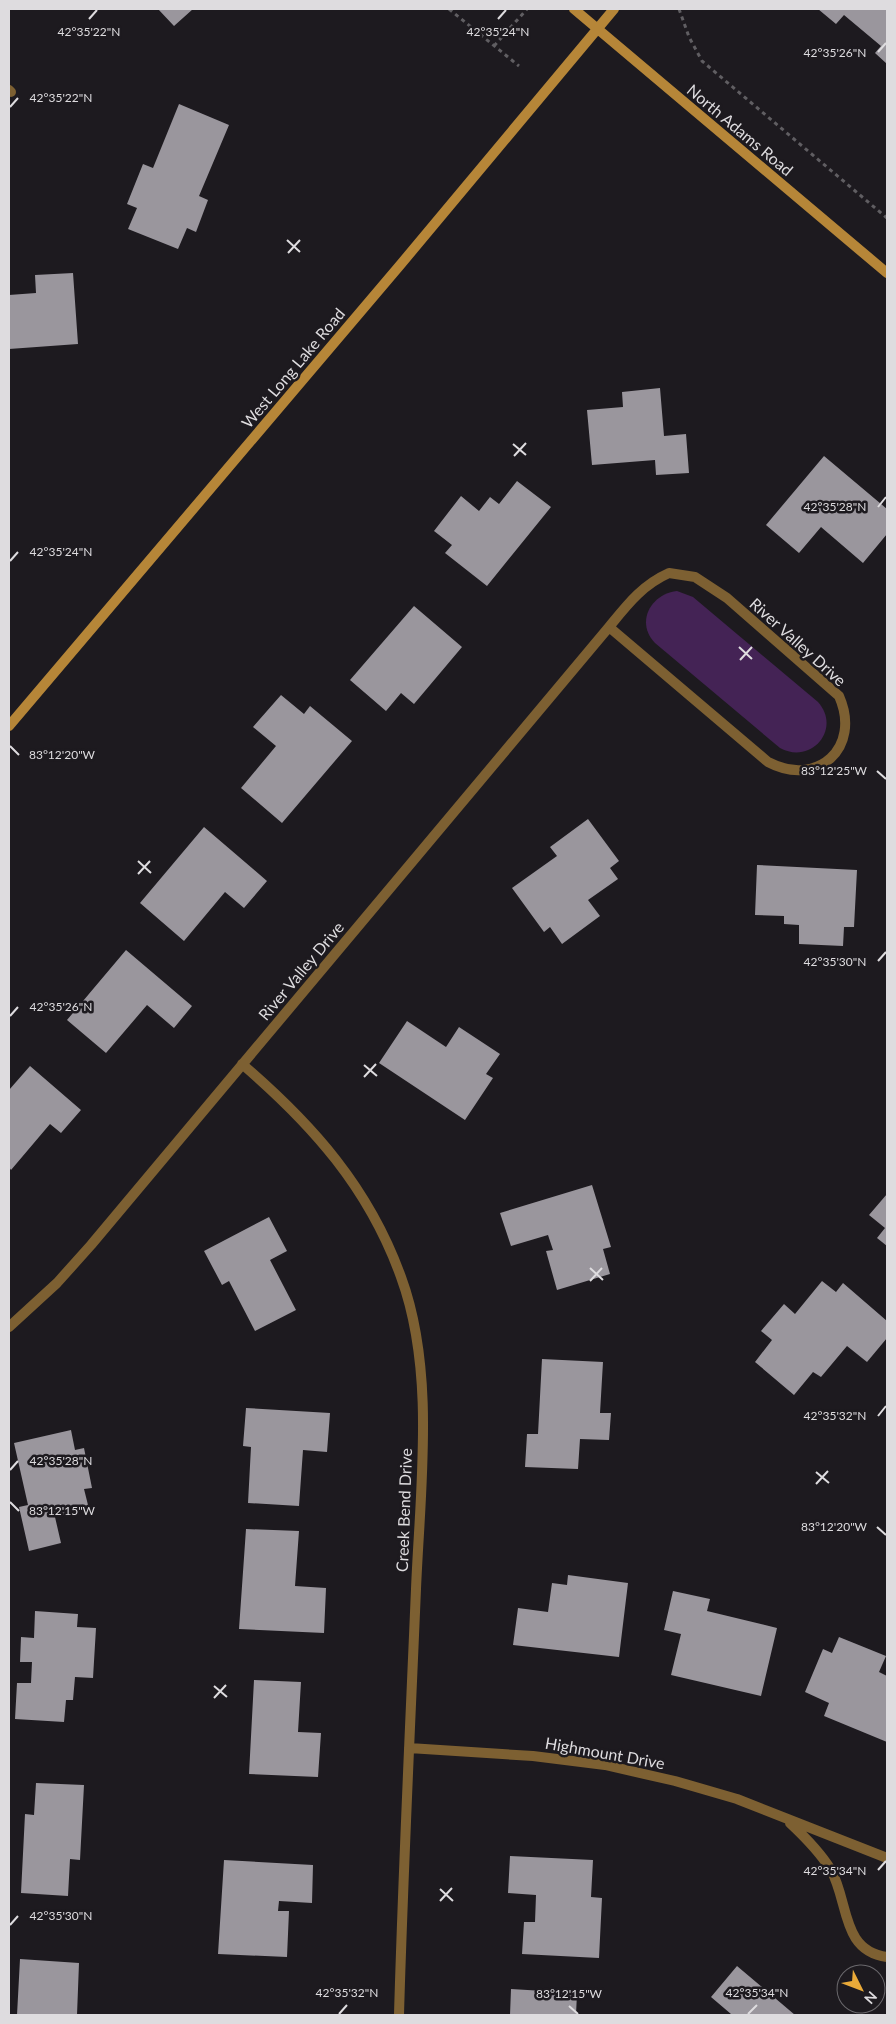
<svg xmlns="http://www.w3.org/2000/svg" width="896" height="2024" font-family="Lato,sans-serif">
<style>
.green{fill:#442355}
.building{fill:#9a969d}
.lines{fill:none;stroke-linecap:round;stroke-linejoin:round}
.path{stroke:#605e62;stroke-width:3;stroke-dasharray:4 4;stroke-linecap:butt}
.street{stroke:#7d6032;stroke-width:10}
.secondary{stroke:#b68638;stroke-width:10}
.ticks{fill:none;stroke:#dedcdf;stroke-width:2}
.labels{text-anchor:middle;stroke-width:5;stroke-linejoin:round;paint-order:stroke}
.street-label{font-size:16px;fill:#dedcdf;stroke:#1d1a1f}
.ticks-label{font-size:12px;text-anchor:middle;fill:#dedcdf;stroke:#1d1a1f;stroke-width:5;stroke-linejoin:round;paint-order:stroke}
</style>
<rect width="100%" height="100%" fill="#1d1a1f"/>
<path class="green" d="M677,591L693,597L818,702C842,729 811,765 780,748L655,643C635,622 651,594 677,591Z"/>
<path class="building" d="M158,9H193L174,26Z
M818,9H887V64L875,53L881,46L844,15L836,24Z
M179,104L229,125L199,196L208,200L196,232L187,228L178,249L128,229L137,208L127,204L143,164L153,168Z
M73,273L78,344L9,349V295L36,293L35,275Z
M660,388L664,436L686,434L689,473L656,475L655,460L592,465L587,410L623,407L622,392Z
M824,456L887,509V534L863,563L821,527L799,553L766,525Z
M517,481L551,507L487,586L445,553L452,545L434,531L461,496L479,511L490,497L499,504Z
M414,606L462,647L414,704L401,693L386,711L350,680Z
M281,695L304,714L310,706L352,741L282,823L241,788L276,746L253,727Z
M588,819L619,861L610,868L618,879L588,900L600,916L562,944L550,927L544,932L512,888L557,856L550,847Z
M204,827L267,881L244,908L225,892L184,941L140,903Z
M757,865L857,870L854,927H844L843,946L799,944V925L784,924V916L755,915Z
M126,950L192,1006L174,1028L147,1005L106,1053L67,1020Z
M407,1021L446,1047L459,1027L500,1054L486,1074L493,1078L465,1120L379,1063Z
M30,1066L81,1110L61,1133L50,1124L11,1170L9,1167V1090Z
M592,1185L611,1247L603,1249L610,1274L557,1290L546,1251L553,1250L548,1235L511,1246L500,1213Z
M887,1194V1246L877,1238L885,1228L869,1215Z
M269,1217L287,1251L270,1260L296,1310L255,1331L229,1281L222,1285L204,1251Z
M822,1281L836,1292L843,1283L887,1321V1338L867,1362L847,1346L821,1377L813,1372L794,1395L755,1362L772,1340L761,1331L784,1304L795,1314Z
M542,1359L603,1362L600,1413H611L609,1440L580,1439L578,1469L525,1467L527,1434H538Z
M246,1408L330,1413L327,1452L303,1450L299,1506L248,1503L251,1447L243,1446Z
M71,1430L75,1450L84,1448L92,1488L84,1489L89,1509L55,1517L61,1543L29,1551L19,1507L28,1505L14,1443Z
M246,1529L299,1531L295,1586L326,1588L324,1633L239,1629Z
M568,1575L628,1583L619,1657L513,1645L518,1608L548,1612L552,1583L567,1585Z
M673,1591L710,1599L707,1611L777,1628L761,1696L671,1675L681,1634L664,1630Z
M35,1611L78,1614L77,1627L96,1628L93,1678L75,1677L73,1700H66L64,1722L15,1719L17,1683H31L32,1662H20L21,1637L34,1638Z
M839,1637L886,1656L879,1672L887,1676V1742L824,1716L829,1703L805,1692L823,1649L832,1653Z
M254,1680L301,1682L298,1732L321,1733L318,1777L249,1774Z
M36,1783L84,1785L80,1860L70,1859L68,1896L21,1893L25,1814L34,1815Z
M510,1856L593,1860L591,1897L602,1898L599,1958L522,1954L524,1922H535L536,1895L508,1893Z
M224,1860L313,1865L312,1903L279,1901L278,1911H289L287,1957L218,1954Z
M20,1959L79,1963L77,2015H17Z
M737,1966L795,2015H730L731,2014L711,1997Z
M511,1989L577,1993L576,2015H510Z"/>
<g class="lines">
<path class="path" d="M449,9L519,66
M679,9L689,37L702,61L887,218
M494,46L527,9"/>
<path class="street" d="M9,90L11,92
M669,573L695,577L727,598L839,696C862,748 817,788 768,762L609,627C627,605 642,585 669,573Z
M242,1064C313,1125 369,1188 401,1277C436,1372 420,1490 416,1589C410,1731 403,1873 399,2015
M9,1327L57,1283L91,1245L609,627
M409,1748L533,1756L605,1765L675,1781L737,1799L887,1858
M790,1823C805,1837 820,1852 831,1870C849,1902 841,1951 887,1957"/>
<path class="secondary" d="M574,9L887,273
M9,726L401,264L614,9"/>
</g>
<path class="ticks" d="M89,19L97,10M498,19L506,10M878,52L886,43M10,107L18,98M287,240L300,252M288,253L300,240M513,444L526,455M514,456L526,443M878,507L886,497M10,561L18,552M739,647L752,659M740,660L752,647M10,746L19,755M877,771L886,779M138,861L151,873M138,874L150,861M878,961L886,952M10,1016L18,1007M364,1065L377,1076M364,1077L376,1064M590,1268L603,1280M590,1281L602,1268M878,1416L886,1406M10,1470L18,1461M816,1472L829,1483M816,1484L828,1471M10,1502L19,1511M877,1527L886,1535M214,1686L227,1697M214,1698L226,1685M878,1870L886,1861M440,1889L453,1901M440,1901L452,1888M10,1925L18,1916M569,2006L578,2014M339,2014L347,2005M748,2014L757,2005"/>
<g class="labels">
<g class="street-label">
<text transform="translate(740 130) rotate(40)" y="6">North Adams Road</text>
<text transform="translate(293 368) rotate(-50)" y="6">West Long Lake Road</text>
<text transform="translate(798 642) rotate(42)" y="6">River Valley Drive</text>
<text transform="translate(301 971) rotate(-50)" y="6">River Valley Drive</text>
<text transform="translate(404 1510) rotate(-88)" y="6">Creek Bend Drive</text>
<text transform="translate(605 1753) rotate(10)" y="6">Highmount Drive</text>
</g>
</g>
<g class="ticks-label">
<text x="89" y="36">42°35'22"N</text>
<text x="498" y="36">42°35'24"N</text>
<text x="835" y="57">42°35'26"N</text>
<text x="61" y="102">42°35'22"N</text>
<text x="835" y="511">42°35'28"N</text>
<text x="61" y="556">42°35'24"N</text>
<text x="62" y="759">83°12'20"W</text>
<text x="834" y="775">83°12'25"W</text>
<text x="835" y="966">42°35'30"N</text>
<text x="61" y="1011">42°35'26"N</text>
<text x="835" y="1420">42°35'32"N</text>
<text x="61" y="1465">42°35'28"N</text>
<text x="62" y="1515">83°12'15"W</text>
<text x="834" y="1531">83°12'20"W</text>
<text x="835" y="1875">42°35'34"N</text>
<text x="61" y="1920">42°35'30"N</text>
<text x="347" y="1997">42°35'32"N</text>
<text x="757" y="1997">42°35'34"N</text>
<text x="569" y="1998">83°12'15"W</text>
</g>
<rect width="896" height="2024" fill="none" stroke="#dedcdf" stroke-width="20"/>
<g transform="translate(861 1989) rotate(132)"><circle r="24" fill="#1d1a1f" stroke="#6a686c"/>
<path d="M0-4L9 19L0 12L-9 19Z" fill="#eaaa39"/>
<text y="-8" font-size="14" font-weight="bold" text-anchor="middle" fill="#dedcdf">N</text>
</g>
</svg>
